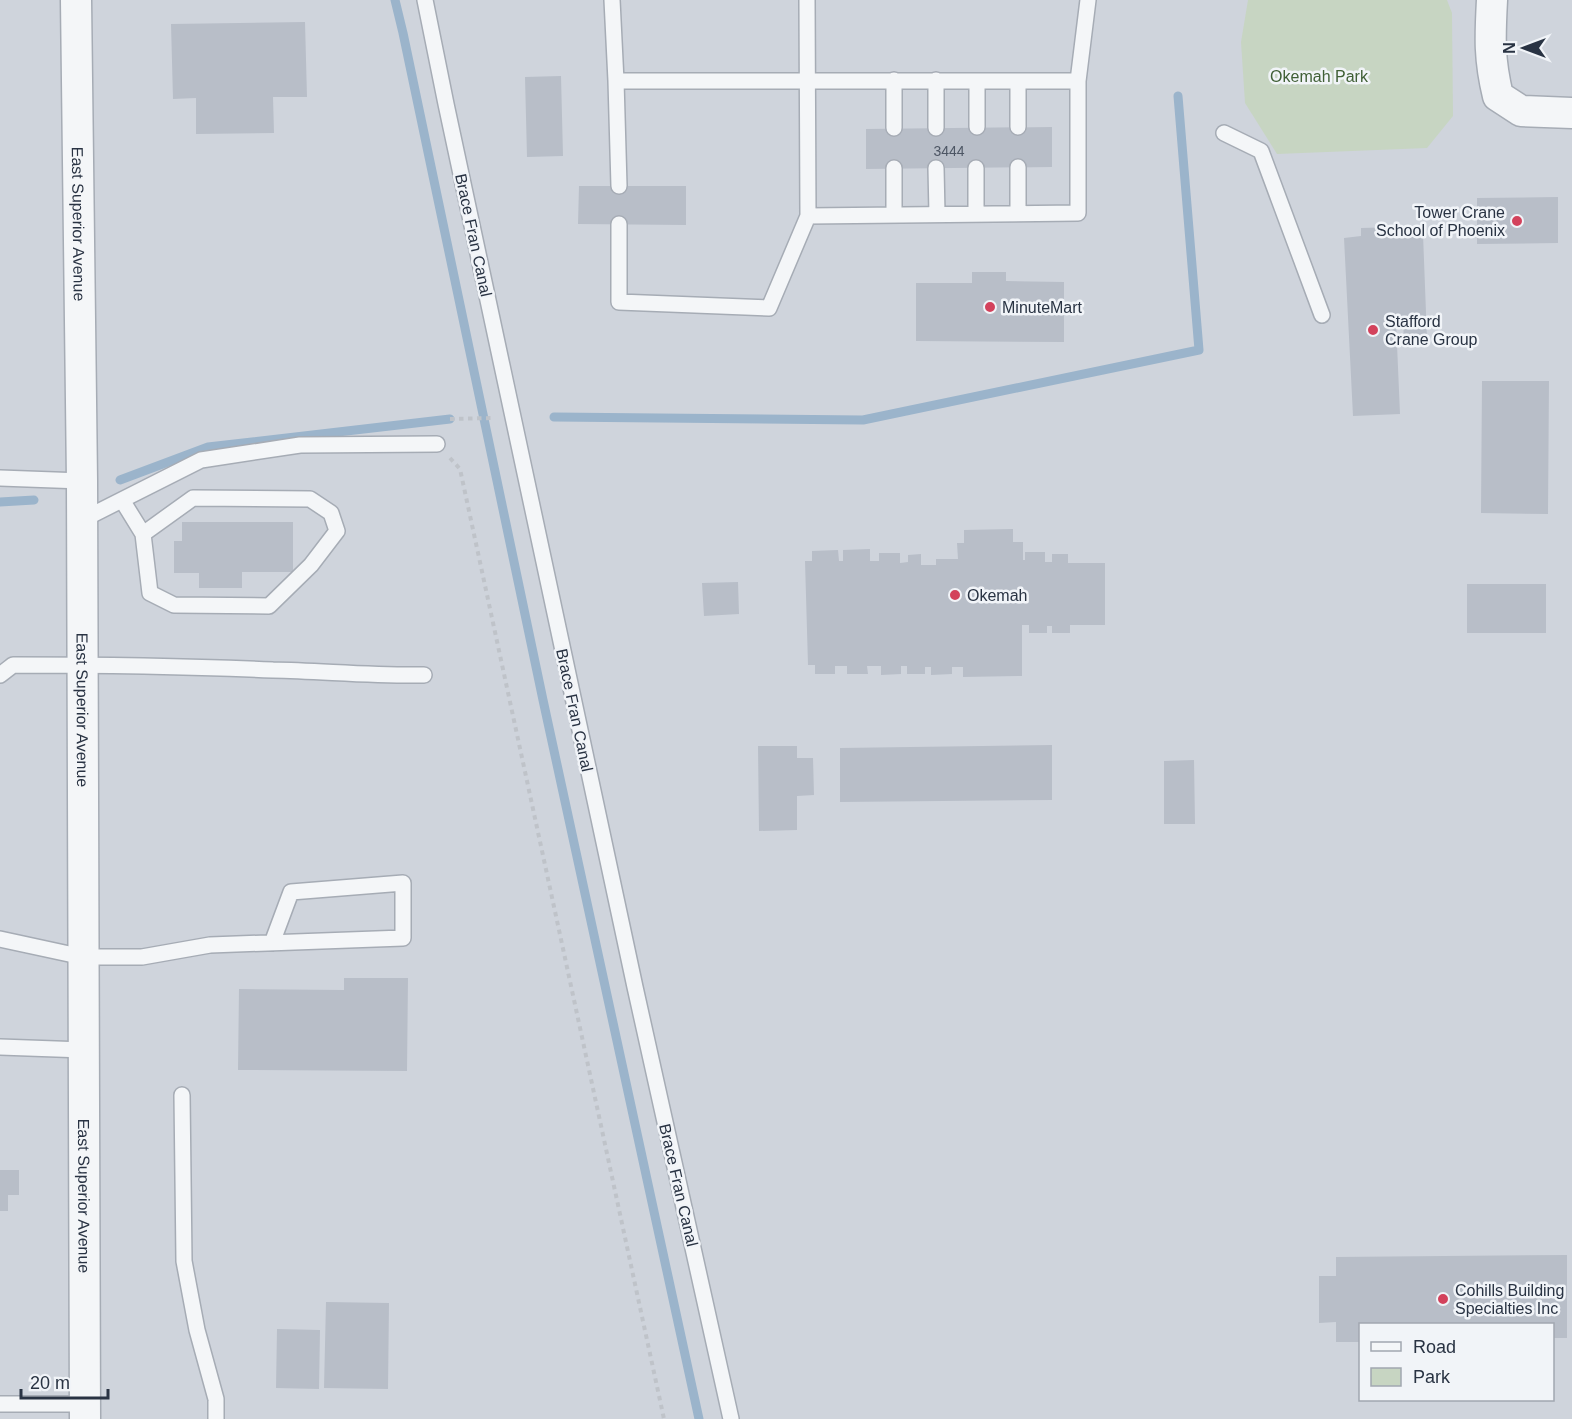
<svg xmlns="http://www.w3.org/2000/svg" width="1572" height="1419" font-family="Helvetica,sans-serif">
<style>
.built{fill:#cfd4dc;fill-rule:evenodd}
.green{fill:#c7d5c2}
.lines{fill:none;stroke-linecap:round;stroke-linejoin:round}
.stream{stroke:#9bb4cb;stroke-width:9}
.building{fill:#b8bec8}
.lane-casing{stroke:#a6acb5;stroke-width:18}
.street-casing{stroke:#a6acb5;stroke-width:33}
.path{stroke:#bfc3c9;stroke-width:4;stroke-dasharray:4.5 4.5;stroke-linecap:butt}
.lane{stroke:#f4f6f8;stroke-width:15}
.street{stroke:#f4f6f8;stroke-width:30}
.poi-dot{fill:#d3425c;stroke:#f1f4f8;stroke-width:2}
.labels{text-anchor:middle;stroke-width:5;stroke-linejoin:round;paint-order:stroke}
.number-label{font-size:14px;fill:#4d5664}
.park-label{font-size:16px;fill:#3f5f35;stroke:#f1f4f8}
.poi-label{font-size:16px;fill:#293343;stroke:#f1f4f8;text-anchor:start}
.street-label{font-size:16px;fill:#293343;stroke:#f1f4f8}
</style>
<rect width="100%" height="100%" fill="#e1e5ea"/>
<path class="built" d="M0,0H1572V1419H0ZM1360,1324H1552V1400H1360Z"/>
<path class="green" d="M1248,0H1447L1452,13L1453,116L1427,148L1277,154L1245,103L1241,42Z"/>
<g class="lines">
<path class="stream" d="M395,0L403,33L543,700L699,1419
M554,417L863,420L1199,350L1178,96
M120,480L208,447L450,419
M0,502L34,500"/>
</g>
<path class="building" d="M305,22L307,97H273L274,133L196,134V98L173,99L171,24Z
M561,76L563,156L527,157L525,77Z
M1052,127V167L866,169V129Z
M579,186H686V225L578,224Z
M1558,197V243L1477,244V198Z
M1400,227L1401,236L1423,234L1427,339L1404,340L1403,321H1396L1400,414L1353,416L1344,238L1361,236V228Z
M972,272H1006V281L1064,282V342L916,341V283H972Z
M1482,381H1549L1548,514L1481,513Z
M182,522H293V572H242V588H199V573H174V541H182Z
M1013,529V542H1023V560H1025V552H1045V562H1052V554H1068V563H1105V625H1070V633H1052V626H1047V633H1029V625H1022V676L963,677V667H952V674L931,675V667H925V674H907V666H901V674L881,675V666H867L868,674H847V666H835V674H815V665H808L805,561H812V551L838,550L839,561H843V550L870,549V561H879V553H900V563L908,562V555L921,554V565H936V559H958L957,543H964V530Z
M738,582L739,614L704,616L702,583Z
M1467,584H1546V633H1467Z
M1052,745V800L840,802V748Z
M758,746H797V758H813L814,795L797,796V830L759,831Z
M1194,760L1195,824H1164V761Z
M344,978H408L407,1071L238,1070L239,989L344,990Z
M0,1170H19V1195H8V1211H0Z
M1567,1255V1338H1552V1324H1360V1342H1336V1322L1319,1323V1276H1336V1257Z
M326,1302L389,1303L388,1389L324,1388Z
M277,1329L320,1330L319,1389L276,1388Z"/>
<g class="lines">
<g class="lane-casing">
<path id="lane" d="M425,0L446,104L635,987L731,1419
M612,0L616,81H1078
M807,0L808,216L1078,213V81L1088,0
M894,80V128
M936,80V128
M616,81L619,186
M1018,81V127
M977,127V81
M1224,133L1261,151L1322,315
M1018,167V213
M894,168V215
M936,168L937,214
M976,214V168
M619,224V302L769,308L808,216
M0,478L82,481
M122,500L143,534L150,593L174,605L269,606L311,565L337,531L331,513L310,499L193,498L143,534
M82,520L201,460L300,445L437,444
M0,675L13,665C100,665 186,666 273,670C323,671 373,676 424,675
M0,939L83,957H142L210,945L403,938V883L291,892L272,943
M0,1047L84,1050
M182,1095L184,1261L197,1330L216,1399V1419
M0,1404H85"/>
</g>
<g class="street-casing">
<g id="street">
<path id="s1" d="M76,0L82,481L85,1419"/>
<path d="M1492,0C1490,37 1489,59 1498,96L1521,111L1572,113"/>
</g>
</g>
<path class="path" d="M450,419L492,418
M450,458L460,469L664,1419"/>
<use href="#lane" class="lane"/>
<use href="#street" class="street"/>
</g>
<g class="poi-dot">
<circle cx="1517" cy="221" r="6"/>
<circle cx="990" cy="307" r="6"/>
<circle cx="1373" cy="330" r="6"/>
<circle cx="955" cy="595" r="6"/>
<circle cx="1443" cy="1299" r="6"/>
</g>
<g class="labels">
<g class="number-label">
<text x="949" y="156">3444</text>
</g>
<g class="park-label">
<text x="1319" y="82">Okemah Park</text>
</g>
<g class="poi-label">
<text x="1505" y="218" text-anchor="end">Tower Crane<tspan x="1505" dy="18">School of Phoenix</tspan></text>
<text x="1002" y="313">MinuteMart</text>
<text x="1385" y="327">Stafford<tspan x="1385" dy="18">Crane Group</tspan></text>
<text x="967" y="601">Okemah</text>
<text x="1455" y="1296">Cohills Building<tspan x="1455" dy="18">Specialties Inc</tspan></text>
</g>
<g class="street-label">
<text dy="6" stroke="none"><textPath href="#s1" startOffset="224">East Superior Avenue</textPath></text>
<text transform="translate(474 235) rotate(78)" y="6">Brace Fran Canal</text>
<text dy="6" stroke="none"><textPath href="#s1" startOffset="710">East Superior Avenue</textPath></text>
<text transform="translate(575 710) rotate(78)" y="6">Brace Fran Canal</text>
<text transform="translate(679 1185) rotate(77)" y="6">Brace Fran Canal</text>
<text dy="6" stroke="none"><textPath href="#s1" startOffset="1196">East Superior Avenue</textPath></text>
</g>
</g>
<rect x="1359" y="1323" width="195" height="78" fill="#f1f4f8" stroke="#a1a7b0" stroke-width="1.5"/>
<rect x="1371" y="1342" width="30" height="9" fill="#f4f6f8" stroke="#a1a7b0" stroke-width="1.5"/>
<text x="1413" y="1353" font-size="18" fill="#293343">Road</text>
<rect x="1371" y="1368" width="30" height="18" fill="#c7d5c2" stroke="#a1a7b0" stroke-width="1.5"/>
<text x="1413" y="1383" font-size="18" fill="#293343">Park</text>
<g transform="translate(1524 48) rotate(270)" stroke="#f1f4f8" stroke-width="4.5" paint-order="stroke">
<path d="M0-4.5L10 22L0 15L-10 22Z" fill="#293343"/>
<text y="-9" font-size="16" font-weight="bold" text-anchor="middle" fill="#293343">N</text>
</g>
<path d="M21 1389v9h87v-9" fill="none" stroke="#293343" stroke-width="3"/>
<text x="30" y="1389" font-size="18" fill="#293343" stroke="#f1f4f8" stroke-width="4.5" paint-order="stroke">20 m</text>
</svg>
